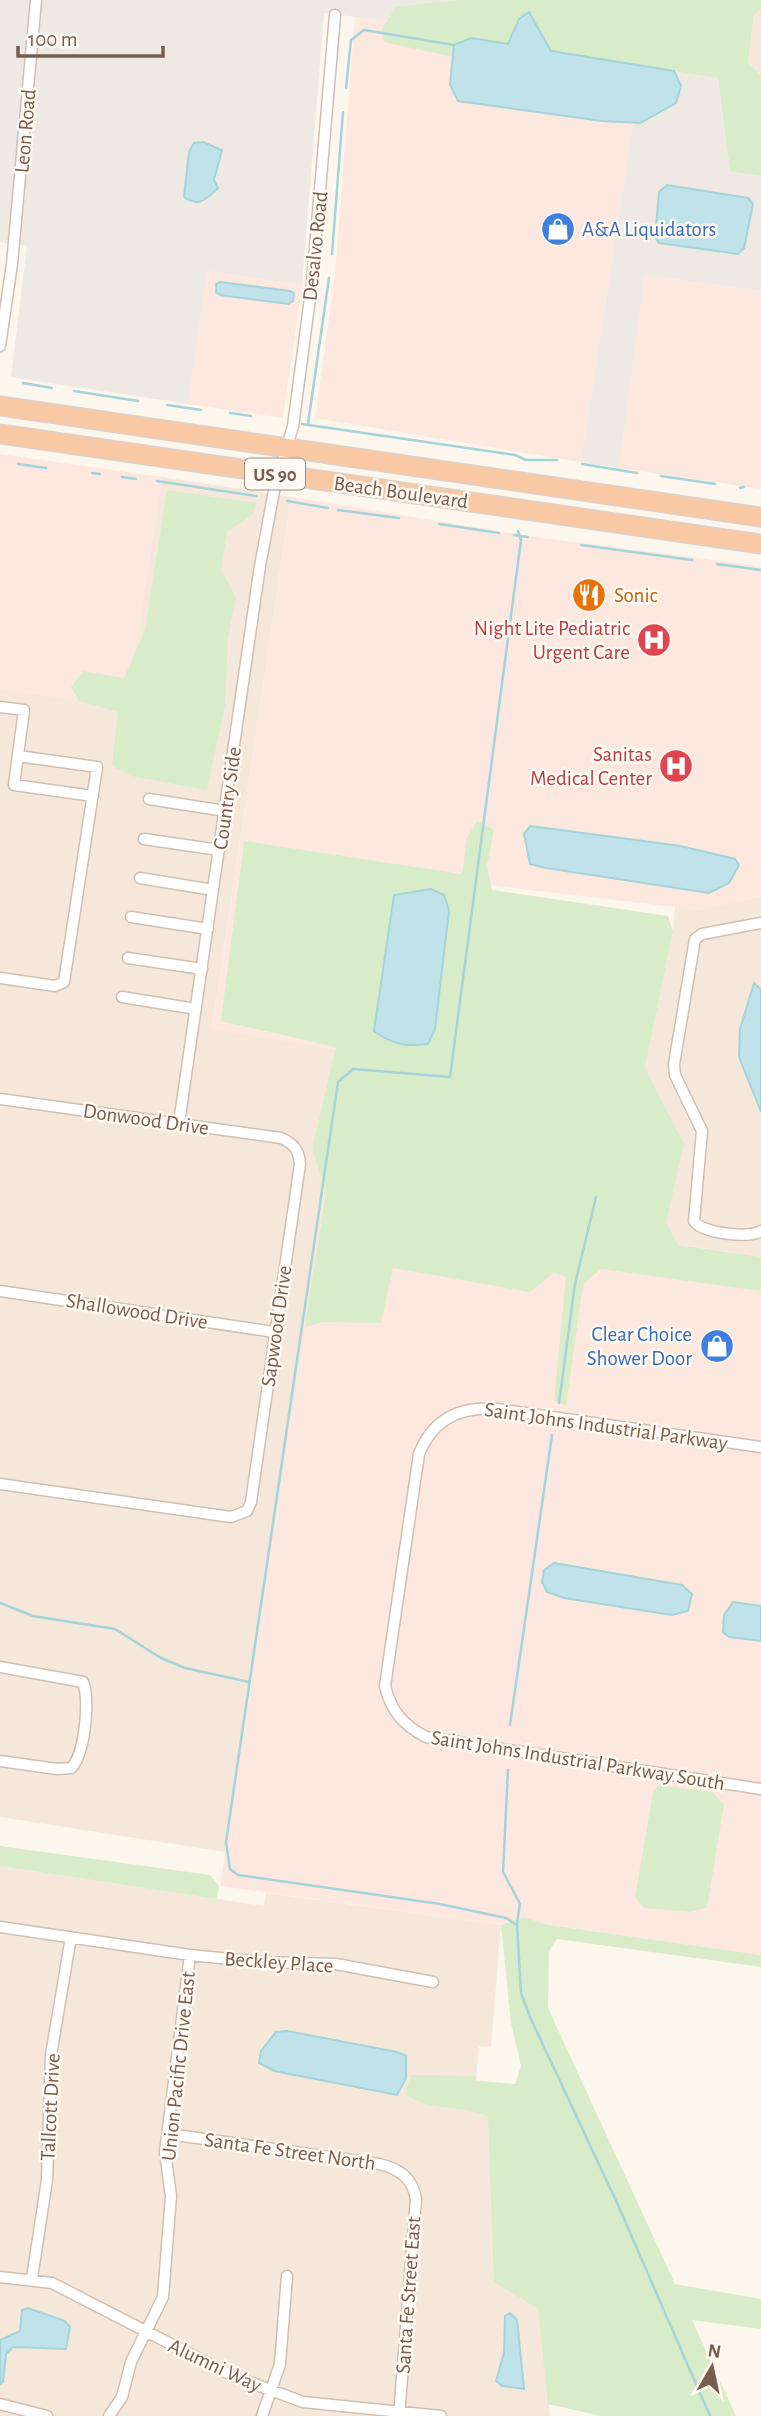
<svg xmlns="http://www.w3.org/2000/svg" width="761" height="2416" font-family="'Alegreya Sans',sans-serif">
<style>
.residential{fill:#f5e8da}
.commercial{fill:#fde8e0}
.industrial{fill:#efe9e4}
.green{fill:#d8ecc9}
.water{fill:#bfe3e8;stroke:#a5d3da;stroke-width:2}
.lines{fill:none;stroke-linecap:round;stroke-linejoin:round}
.stream{stroke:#a5d3da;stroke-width:2.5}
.minor-casing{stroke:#d1beb0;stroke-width:13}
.trunk-casing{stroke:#dad1cd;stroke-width:21}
.minor{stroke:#fff;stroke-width:10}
.trunk{stroke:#f9c8a4;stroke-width:18}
.labels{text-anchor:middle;stroke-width:5;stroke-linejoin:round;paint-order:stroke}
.shield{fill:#fffaf3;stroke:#a28b7f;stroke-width:2}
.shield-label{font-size:19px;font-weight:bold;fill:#7a5c4d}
.street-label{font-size:21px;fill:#7a5c4d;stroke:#fffaf3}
.shop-label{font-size:21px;fill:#366cbe;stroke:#fffaf3;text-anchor:start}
.food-label{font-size:21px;fill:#c56008;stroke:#fffaf3;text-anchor:start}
.health-label{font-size:21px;fill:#be3a42;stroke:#fffaf3;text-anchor:end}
</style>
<rect width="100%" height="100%" fill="#fdf6ec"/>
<path class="residential" d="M761,10V76H759L748,63L754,13Z
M162,477L291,497L212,1028L350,1052L326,1192L225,1852L0,1817V689L127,707Z
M761,896V1257L663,1242L656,1092L645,1068L673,931L675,907L699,910Z
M0,1866L264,1906L266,1893L501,1925L491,2047L479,2046L476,2080L515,2085L550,2416H0Z"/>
<path class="commercial" d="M355,16L643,58L581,462L315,418L335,275Z
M207,271L302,285L283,418L188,404Z
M645,275L761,291V489L619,468Z
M0,454L162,477L127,708L0,689Z
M291,497L535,537L761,566V896L699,910L481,884L350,1052L212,1029Z
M326,1192L761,1257V1955L549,1925L523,1917L501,1925L220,1886Z"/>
<path class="industrial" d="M0,0H458L390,21L324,13L302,285L207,271L188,404L11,377L27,246L0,242Z
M643,58L717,70L730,170L761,176V291L645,275L619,468L581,462Z"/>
<path class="green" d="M458,0H761V10L754,14L748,63L761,76V176L730,171L718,78L551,51L529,12L519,19L508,44L471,38L454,45L453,57L384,42L382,29L396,7Z
M167,490L256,503L253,514L227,532L221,570L236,597L228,638L225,705L207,790L131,776L112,766L118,712L79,701L71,687L83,671L124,678L145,630Z
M477,821L494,830L487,866L492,890L668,916L673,931L645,1068L684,1144L666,1223L678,1245L761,1257V1291L601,1269L583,1284L566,1406L554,1400L566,1277L554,1273L530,1292L393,1268L381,1323L323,1322L305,1327L326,1192L312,1149L336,1047L221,1021L244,841L462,874L467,838Z
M659,1785L712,1792L724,1804L707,1908L689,1912L644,1908L635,1897L653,1792Z
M0,1846L210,1875L219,1886L217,1899L0,1866Z
M523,1917L549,1925L761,1955V1967L557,1939L549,1951L548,2008L675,2284L761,2299V2329L692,2320L736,2416H601L548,2404L538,2309L494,2282L488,2117C459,2103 432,2113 405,2094L411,2075L476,2076V2081L515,2084L521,2066L511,2023L501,1925Z"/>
<path class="water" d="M529,12L551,51L674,71L681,86L676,103L640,123L602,121L458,101L450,85L454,45L471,38L508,44L519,19Z
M203,142L222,150L214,180L218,188C206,199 199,208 184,197L189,152L194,143Z
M667,185L748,198L753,204L744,248L738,254L659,243L655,237L659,192Z
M220,282L290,291L294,293L293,301L288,304L220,295L216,292V284Z
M530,826L681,846L735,859L739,865L729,883L709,893L546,868L530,864L524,834Z
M431,889L444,895L449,911L435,1029L428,1044C407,1047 391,1044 374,1031L394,895Z
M754,983L761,990V1112L739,1057L740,1029Z
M554,1563L682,1585L692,1594L688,1611L672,1615L564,1598L547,1592L542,1582L544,1570Z
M733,1602L761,1606V1641L729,1637L723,1632L724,1615Z
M287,2031L397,2052L406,2056V2078L397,2095L274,2071L259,2063L261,2051L276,2032Z
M28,2308L65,2321L70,2327L66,2349L13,2347L6,2354L3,2382L0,2384V2340L20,2331L22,2310Z
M510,2313L517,2320L524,2389L502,2386L496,2381L504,2353L505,2316Z"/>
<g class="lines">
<path class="stream" d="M346,88L351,40L364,30L454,45
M332,254L343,112
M23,383L52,388
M74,391L138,401
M167,405L201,410
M230,413L251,416
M302,424L515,455L526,460H557
M308,424L329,278
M18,464L46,468
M582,464L637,473
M92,473L100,474
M661,476L715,484
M122,477L136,479
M157,481L256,496
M740,488L744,487
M287,501L328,508
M338,510L399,518
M439,524L499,533
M518,531L521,540L450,1077L353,1069L338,1082L226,1842L230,1869L238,1875L440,1904L506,1918L517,1925L521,1993L530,2017L618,2205L710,2416
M514,535L528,537
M581,545L692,560
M717,564L761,570
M559,1403L575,1284L596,1197
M0,1603L33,1616L115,1629L161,1658L185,1668L249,1682
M510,1725L552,1435
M508,1770L503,1872L520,1904L517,1923"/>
<g class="minor-casing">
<path id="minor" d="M0,346L12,264L36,0
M0,707L24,710L14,785L93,796
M149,799L225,811
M144,839L219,850
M140,878L213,890
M131,917L208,929
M761,923L702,934L695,939L674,1064L675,1075L702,1131L694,1221C701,1233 749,1239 761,1231
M128,958L202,969
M0,978L55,986L64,982L97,767L18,756
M122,997L196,1009
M0,1099L281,1138C293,1143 299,1150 300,1164L251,1502L247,1511L231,1517L0,1484
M179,1123L260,566L274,491L293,426L312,283L335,15
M0,1291L274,1332
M761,1447L498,1409C462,1406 433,1418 419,1454L385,1686C391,1711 403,1725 426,1737L761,1789
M0,1667L83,1682C90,1699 85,1755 71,1768L57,1769L0,1761
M0,1927L190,1955L261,1962L336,1964L433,1982
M169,2134L379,2164C398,2168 413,2178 416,2199L399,2416
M0,2277L52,2283L233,2376L303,2402L441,2416
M32,2278L47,2180L51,2055L71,1937
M0,2404L47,2416
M109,2416L122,2397L131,2362L163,2297L171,2196L165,2152L190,1955
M262,2416L280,2364L287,2276"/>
</g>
<g class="trunk-casing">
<path id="trunk" d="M0,406L761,517
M0,434L761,544"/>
</g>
<use href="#minor" class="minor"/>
<use href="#trunk" class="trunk"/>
</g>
<defs>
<g id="shop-disc" transform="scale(1.75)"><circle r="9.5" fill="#3f7fe0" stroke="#fffaf3"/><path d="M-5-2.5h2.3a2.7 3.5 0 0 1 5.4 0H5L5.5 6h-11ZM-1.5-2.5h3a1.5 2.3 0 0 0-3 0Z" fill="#fff"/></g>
<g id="restaurant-disc" transform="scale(1.75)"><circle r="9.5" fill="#e8710a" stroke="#fffaf3"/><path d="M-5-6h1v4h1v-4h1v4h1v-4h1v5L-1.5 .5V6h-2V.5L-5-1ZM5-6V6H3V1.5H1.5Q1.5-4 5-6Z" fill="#fff"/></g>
<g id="hospital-disc" transform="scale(1.75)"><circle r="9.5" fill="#e0444e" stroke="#fffaf3"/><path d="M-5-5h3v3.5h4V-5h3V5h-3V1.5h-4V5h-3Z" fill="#fff"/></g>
</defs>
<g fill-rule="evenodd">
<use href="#shop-disc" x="558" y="229"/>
<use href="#restaurant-disc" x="589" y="595"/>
<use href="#hospital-disc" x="654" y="640"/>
<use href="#hospital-disc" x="676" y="766"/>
<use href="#shop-disc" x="717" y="1346"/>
</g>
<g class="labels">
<rect class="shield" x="245" y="458.5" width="60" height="31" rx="5"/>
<g class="shield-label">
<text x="275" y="481">US 90</text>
</g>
<g class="street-label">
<text transform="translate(25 131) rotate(-85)" y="7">Leon Road</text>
<text transform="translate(315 246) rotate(-84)" y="7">Desalvo Road</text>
<text transform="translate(401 492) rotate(8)" y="7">Beach Boulevard</text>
<text transform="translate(227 798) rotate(-82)" y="7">Country Side</text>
<text transform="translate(146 1119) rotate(8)" y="7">Donwood Drive</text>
<text transform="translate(137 1311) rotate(9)" y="7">Shallowood Drive</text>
<text transform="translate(276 1326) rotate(-82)" y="7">Sapwood Drive</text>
<text transform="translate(606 1426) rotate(8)" y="7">Saint Johns Industrial Parkway</text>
<text transform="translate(578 1760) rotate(9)" y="7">Saint Johns Industrial Parkway South</text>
<text transform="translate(279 1962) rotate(4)" y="7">Beckley Place</text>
<text transform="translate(178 2066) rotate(-84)" y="7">Union Pacific Drive East</text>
<text transform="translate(50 2107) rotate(-87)" y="7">Tallcott Drive</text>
<text transform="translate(290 2151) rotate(8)" y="7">Santa Fe Street North</text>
<text transform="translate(408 2295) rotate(-86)" y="7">Santa Fe Street East</text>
<text transform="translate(215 2365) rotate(25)" y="7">Alumni Way</text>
</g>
<g class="shop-label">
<text x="582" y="236">A&amp;A Liquidators</text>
<text x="692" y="1341" text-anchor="end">Clear Choice<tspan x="692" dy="24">Shower Door</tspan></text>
</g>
<g class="food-label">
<text x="614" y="602">Sonic</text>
</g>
<g class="health-label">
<text x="630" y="635">Night Lite Pediatric<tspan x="630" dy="24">Urgent Care</tspan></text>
<text x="652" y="761">Sanitas<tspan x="652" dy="24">Medical Center</tspan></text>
</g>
</g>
<g transform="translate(712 2367) rotate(9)" stroke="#fffaf3" stroke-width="5" paint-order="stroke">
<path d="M0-5L12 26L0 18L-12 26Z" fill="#7a5c4d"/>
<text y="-10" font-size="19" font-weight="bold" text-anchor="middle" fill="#7a5c4d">N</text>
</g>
<path d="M18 46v10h145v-10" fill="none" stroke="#7a5c4d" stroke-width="3.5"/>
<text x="28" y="46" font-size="21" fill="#7a5c4d" stroke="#fffaf3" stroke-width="5" paint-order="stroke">100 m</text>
</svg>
